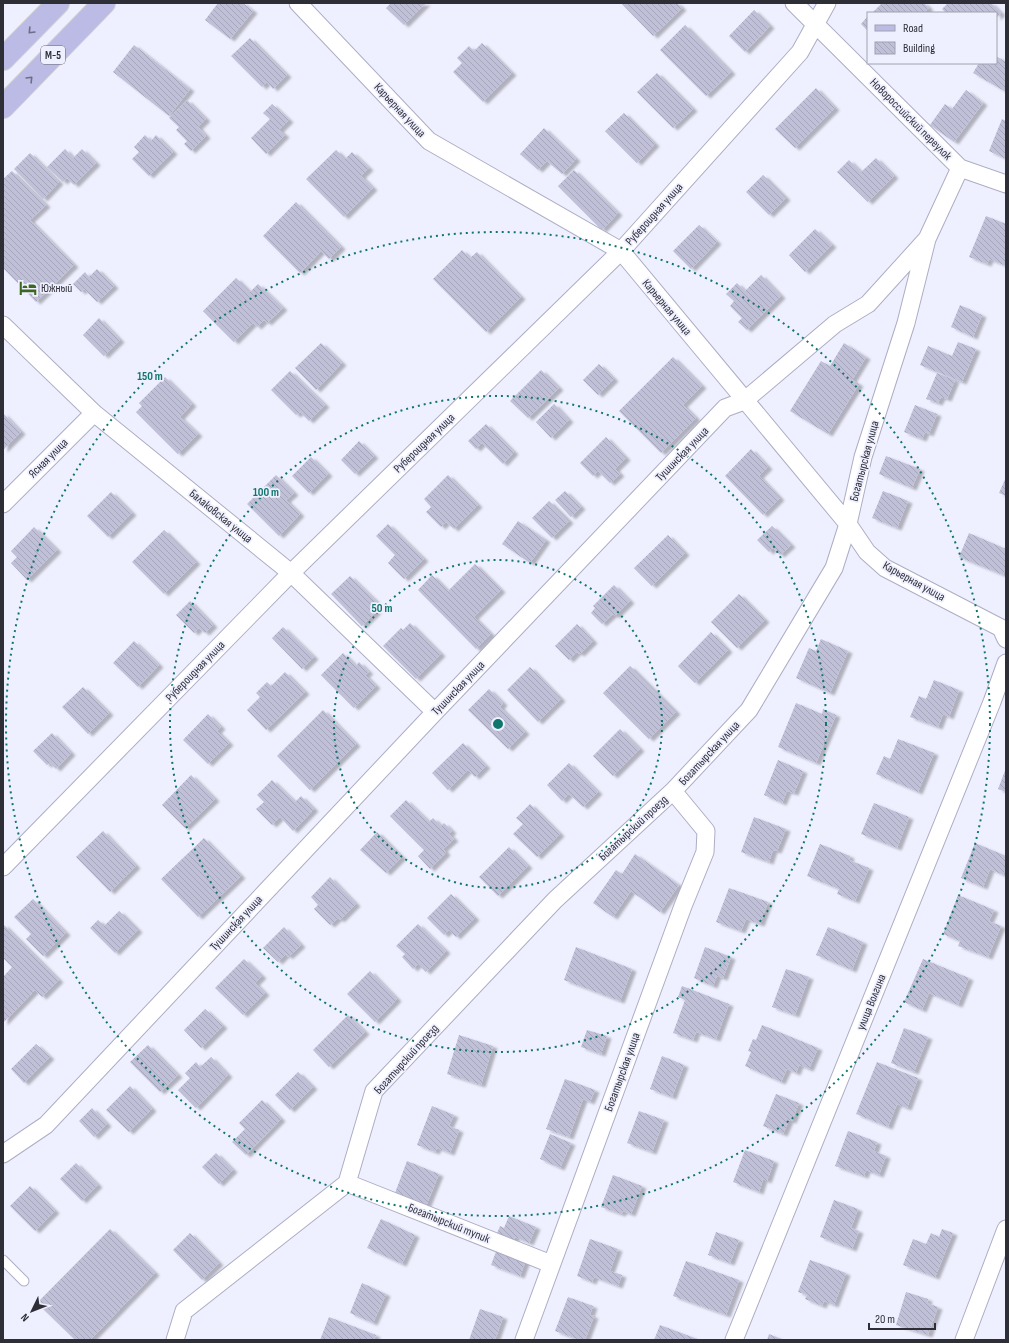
<svg xmlns="http://www.w3.org/2000/svg" width="1009" height="1343" font-family="'Sofia Sans Condensed',sans-serif">
<style>
.building{fill:url(#building-back-hatch);filter:url(#shadow)}
.lines{fill:none;stroke-linecap:round;stroke-linejoin:round}
.lane-casing{stroke:#adadc5;stroke-width:11}
.street-casing{stroke:#adadc5;stroke-width:19}
.primary-casing{stroke:#d1d1d3;stroke-width:24}
.lane{stroke:#fff;stroke-width:9}
.street{stroke:#fff;stroke-width:17}
.primary{stroke:#bcbbe5;stroke-width:22}
.oneway{stroke:#6e6d85}
.ring{fill:none;stroke:#0f766e;stroke-width:2;stroke-dasharray:2 4}
.labels{text-anchor:middle;stroke-width:3.5;stroke-linejoin:round;paint-order:stroke}
.shield{fill:#eff0ff;stroke:#686873;stroke-width:1}
.shield-label{font-size:11px;font-weight:bold;fill:#2e2e37}
.street-label{font-size:12px;fill:#2e2e37;stroke:#eff0ff}
.poi-label{font-size:12px;fill:#2e2e37;stroke:#eff0ff;text-anchor:start}
.centre{fill:#0f766e;stroke:#eff0ff;stroke-width:2}
.ring-label{font-size:12px;text-anchor:middle;font-weight:bold;fill:#0f766e;stroke:#eff0ff;stroke-width:3.5;stroke-linejoin:round;paint-order:stroke}
</style>
<defs>
<pattern id="building-back-hatch" width="6" height="6" patternUnits="userSpaceOnUse"><rect width="6" height="6" fill="#c0c0d9"/><path d="M-1 5l2 2M0 0l6 6M5-1l2 2" fill="none" stroke="#a5a5bb"/></pattern>
<filter id="shadow"><feDropShadow dx="4.5" dy="2.5" stdDeviation="1" flood-color="#0004"/></filter>
</defs>
<rect width="100%" height="100%" fill="#eff0ff"/>
<path class="building" d="M218,3H243L253,11L230,39L205,20Z
M391,3H426L404,25L386,8Z
M621,3H677L682,8L653,36Z
M882,3H924L929,8L924,13H872Z
M948,3H991L1001,13L996,18V13H946L942,9Z
M754,10L770,26L745,52L729,36Z
M868,16V31L861,24Z
M685,25L731,72L706,96L660,50Z
M250,38L287,75L273,89L267,82L262,87L231,56Z
M482,43L512,73L483,102L453,72L462,63L457,58L469,46L474,51Z
M134,45L190,89L169,116L113,72Z
M996,56L1006,62V92L973,73L979,63H987L990,65L991,63H996Z
M657,73L693,109L673,128L637,92Z
M816,88L835,108L795,148L775,129Z
M966,90L983,103L954,142L930,125L945,104L952,109Z
M187,100L206,119L198,127L206,136L191,151L184,144L187,141L176,130L179,127L169,118Z
M272,104L289,120L279,130L285,135L266,154L251,138L270,119L263,113Z
M624,113L655,144L637,163L605,131Z
M1002,119L1006,121V159L989,151Z
M544,128L576,159L562,174L547,161L538,170L520,154Z
M145,135L151,141L156,135L173,152L149,176L132,159L139,152L134,147Z
M65,149L73,158L82,149L96,163L74,185L67,178L63,182L47,167Z
M336,150L345,159L352,152L369,168L361,176L373,188L344,217L306,179Z
M30,153L59,182L43,199L14,169Z
M876,158L894,176L868,202L837,172L849,160L861,172Z
M574,170L618,213L602,230L558,186Z
M12,171L46,205L30,220L74,265L36,302L3,268V179Z
M763,175L786,198L769,215L746,192Z
M296,202L341,247L329,259L321,251L300,273L263,236Z
M986,216L1006,224V266L989,259L987,264L969,257Z
M699,225L717,242L691,269L673,251Z
M815,229L832,245L805,272L789,255Z
M462,250L470,258L477,252L521,297L486,332L433,279Z
M97,269L114,286L97,302L84,289L81,292L73,284L85,272L89,277Z
M761,275L781,296L747,330L738,322L742,318L730,306L734,301L726,294L737,283L745,291Z
M236,278L250,292L258,284L283,308L267,323L264,320L257,327L253,323L234,342L203,311Z
M960,305L982,315L973,337L951,327Z
M99,318L120,340L104,356L83,335Z
M958,342L976,349L962,382L920,365L928,346L952,356Z
M321,343L342,363L316,390L295,368Z
M844,343L866,357L852,380L859,384L828,434L790,411L821,361L830,366Z
M673,357L702,386L683,405L696,418L661,453L619,411Z
M599,364L614,379L598,395L583,380Z
M541,370L559,388L528,418L510,401Z
M290,371L325,405L309,421L300,412L296,415L271,390Z
M937,373L955,380L947,399L941,397L938,403L926,399Z
M165,377L192,404L180,417L198,434L178,454L136,412L142,406L139,403Z
M554,404L569,420L551,438L536,422Z
M915,405L937,414L929,434L925,432L922,439L904,432Z
M3,413L21,432L3,450Z
M486,424L514,452L503,464L482,443L476,449L468,441Z
M606,437L626,458L615,469L620,474L610,483L598,471L593,476L580,463Z
M359,441L374,456L355,474L341,460Z
M751,449L768,467L759,476L780,498L763,515L725,476Z
M886,456L920,469L912,488L879,474Z
M311,457L328,474L309,493L292,476Z
M276,475L294,493L286,500L300,514L279,536L247,504Z
M448,475L478,505L454,529L446,522L441,527L426,512L431,507L424,499Z
M1006,477V496L999,493Z
M565,491L581,507L571,517L555,500Z
M883,491L908,501L897,528L872,518Z
M111,492L132,513L108,537L87,516Z
M549,501L569,521L552,538L532,518Z
M518,521L546,540L530,563L502,544Z
M388,524L424,559L404,579L388,563L395,555L376,536Z
M772,526L791,545L780,555L773,548L769,552L757,540Z
M34,527L57,550L27,580L11,563L17,557L11,551Z
M164,530L196,562L164,594L132,562Z
M969,533L1006,549V569L1003,575L959,557Z
M668,535L685,553L652,586L634,568Z
M475,564L501,590L474,617L491,634L476,649L418,590L432,575L448,591Z
M350,576L377,602L372,606L377,611L362,626L331,594Z
M614,585L630,601L615,616L613,614L602,624L591,613L595,608L593,606Z
M739,594L765,620L737,648L711,622Z
M190,601L213,625L205,633L199,628L194,633L176,615Z
M410,623L441,654L416,679L383,646L401,628L403,630Z
M577,624L593,641L580,654L577,652L569,660L555,646Z
M283,627L314,657L302,669L272,638Z
M711,632L728,650L695,683L678,666Z
M821,639L848,651L830,693L796,678L809,648L816,651Z
M134,641L159,665L138,687L113,663Z
M343,653L356,666L359,662L369,672L365,675L376,686L354,708L321,675Z
M630,666L676,712L649,739L603,693Z
M530,667L561,699L538,722L507,690Z
M285,672L305,692L266,730L247,710L260,697L256,693L267,682L271,686Z
M934,680L959,690L949,717L943,714L938,727L910,717L919,696L926,699Z
M83,687L109,713L88,734L62,707Z
M489,689L503,703L500,707L525,732L508,749L468,710Z
M796,703L822,714L823,709L836,715L816,763L778,747Z
M323,710L356,744L310,790L277,756Z
M208,714L221,727L217,731L229,743L208,764L183,740Z
M620,729L640,749L613,776L593,756Z
M52,733L71,753L56,769L50,763L47,765L33,751Z
M898,739L934,753L918,792L876,774L884,756L890,759Z
M463,743L486,766L475,777L468,770L448,790L432,773Z
M778,760L803,771L794,793L787,791L782,803L764,795Z
M569,763L598,792L583,807L569,794L562,801L547,785Z
M1006,768V792L998,789Z
M191,775L215,799L185,828L162,805Z
M272,780L295,802L301,796L314,809L293,831L280,817L272,825L256,809L264,802L257,795Z
M406,800L429,822L433,818L441,826L444,823L452,831L449,834L454,839L443,849L446,853L430,869L418,856L424,850L390,816Z
M874,803L909,817L897,848L861,834Z
M530,804L560,834L537,857L513,834L523,824L516,818Z
M754,817L786,829L777,851L773,850L769,862L741,852Z
M103,831L136,866L110,892L76,857Z
M377,832L402,857L386,873L360,850Z
M204,838L241,876L198,917L161,879Z
M975,843L1006,856V868L1003,875L990,869L983,887L961,878Z
M820,844L850,856L849,860L869,868L855,901L837,894L839,889L807,876Z
M509,847L528,866L498,896L479,877Z
M635,854L679,885L660,912L631,891L613,917L593,903L616,870L622,874Z
M330,877L356,904L340,920L338,918L330,925L314,909L318,905L311,897Z
M729,888L768,902L760,924L746,919L741,931L716,922Z
M451,894L475,918L456,937L449,930L444,935L427,918Z
M958,895L994,910L989,921L1001,926L988,957L958,946L960,941L943,934Z
M33,899L66,933L43,956L26,939L31,934L14,917Z
M119,911L138,930L115,953L90,928L98,920L104,926Z
M3,924L59,980L42,997L35,990L3,1023V977L12,967L3,958Z
M418,924L446,951L426,972L418,964L413,969L402,957L405,954L396,946Z
M284,927L301,945L288,957L286,954L278,962L263,948Z
M828,927L863,942L852,970L816,955Z
M576,947L632,969L620,1001L564,980Z
M705,947L731,957L723,978L717,976L713,986L694,978Z
M244,959L262,976L255,983L265,993L243,1015L215,988Z
M923,959L969,978L958,1005L929,993L922,1010L904,1002Z
M786,969L809,977L795,1015L772,1007Z
M370,971L397,999L375,1022L347,994Z
M682,986L729,1004L716,1039L696,1032L693,1040L673,1033L685,1000L678,997Z
M205,1009L223,1026L201,1048L184,1030Z
M348,1015L365,1032L329,1067L313,1050Z
M762,1025L818,1048L809,1069L799,1065L796,1073L787,1069L781,1082L745,1066L751,1052L748,1051L753,1039L756,1040Z
M904,1028L928,1037L914,1072L891,1063Z
M587,1030L607,1036L601,1054L581,1047Z
M459,1035L493,1046L481,1085L447,1074Z
M36,1044L50,1057L24,1083L11,1069Z
M148,1045L178,1075L160,1092L130,1062Z
M662,1056L684,1065L672,1097L650,1089Z
M211,1057L228,1075L196,1108L178,1090L190,1078L185,1073L196,1062L200,1067Z
M877,1062L918,1078L907,1108L897,1104L888,1127L856,1114Z
M298,1072L313,1087L290,1110L275,1095Z
M565,1079L595,1090L590,1102L583,1099L569,1137L546,1129Z
M130,1086L152,1109L129,1132L106,1110Z
M776,1094L799,1103L792,1121L789,1120L783,1134L763,1126Z
M262,1100L281,1119L246,1155L232,1142L245,1129L239,1123Z
M432,1106L454,1115L449,1126L459,1130L450,1153L437,1148L435,1152L417,1145Z
M92,1108L107,1124L94,1137L79,1121Z
M639,1111L664,1120L652,1152L627,1143Z
M848,1131L877,1142L874,1151L886,1156L879,1175L866,1170L864,1176L835,1166Z
M550,1134L571,1143L560,1168L540,1159Z
M745,1150L774,1161L767,1181L763,1179L759,1192L733,1182Z
M216,1153L233,1170L219,1184L202,1167Z
M407,1161L439,1174L426,1206L395,1193Z
M76,1163L98,1185L82,1201L60,1179Z
M613,1175L642,1186L631,1214L623,1211L621,1214L601,1207Z
M30,1186L55,1211L35,1231L10,1206Z
M834,1200L858,1209L851,1228L859,1231L852,1249L820,1237Z
M509,1216L536,1227L529,1243L515,1237L513,1243L496,1236L500,1226L504,1228Z
M381,1219L415,1235L402,1264L367,1248Z
M110,1229L155,1273L90,1340H75L37,1303Z
M942,1229L953,1233L935,1277L903,1265L913,1239L926,1244L931,1233L939,1237Z
M716,1232L739,1240L730,1263L708,1255Z
M190,1233L219,1263L202,1280L173,1250Z
M590,1239L618,1249L610,1271L622,1275L618,1286L594,1277L592,1282L577,1276Z
M497,1249L526,1260L520,1276L491,1265Z
M810,1260L846,1273L834,1305L824,1301L822,1306L805,1299L807,1295L798,1292Z
M686,1261L739,1280L726,1315L673,1296Z
M362,1283L386,1294L373,1323L350,1313Z
M906,1292L928,1299L927,1303L938,1307L928,1335L896,1325Z
M568,1297L593,1306L590,1315L594,1316L585,1340H580L555,1331Z
M480,1309L503,1317L495,1340H469Z
M329,1317L376,1335L374,1340H320Z
M660,1325L700,1340H654Z
M769,1334L784,1340H767Z"/>
<g class="lines">
<g class="lane-casing">
<path id="lane" d="M3,1260L24,1281"/>
</g>
<g class="street-casing">
<path id="street" d="M298,3L429,141L621,251L848,524L867,552L885,568L1001,628L1006,639
M794,3L960,168L1006,184
M3,325L94,413L291,573L435,712
M3,504L94,413
M3,867L291,573L621,251L800,52L827,3
M3,1154L46,1125L435,712L725,408L744,401L835,324L868,304L926,240
M347,1183L551,1264
M175,1340L184,1311L347,1183L374,1091L555,900L673,791L749,710L834,568L848,524L863,457L906,323L927,239L960,168
M524,1340L683,906L705,852L706,831L673,791
M734,1340L992,702L1006,663
M964,1340L1006,1229"/>
</g>
<g class="primary-casing">
<path id="primary" d="M3,59L58,3
M3,107L104,3"/>
</g>
<use href="#lane" class="lane"/>
<use href="#street" class="street"/>
<use href="#primary" class="primary"/>
</g>
<defs><path id="oneway-chevron" d="M-2-3.5L2.5 0L-2 3.5" fill="none" stroke-width="1.6" stroke-linecap="round" stroke-linejoin="round"/></defs>
<g class="oneway">
<use href="#oneway-chevron" transform="translate(31 31) rotate(134)"/>
<use href="#oneway-chevron" transform="translate(30 79) rotate(-46)"/>
</g>
<g class="ring">
<circle cx="498" cy="724" r="164"/>
<circle cx="498" cy="724" r="328"/>
<circle cx="498" cy="724" r="492"/>
</g>
<defs>
<g id="hotel-bare" transform="scale(1.38)"><path d="M-6-4.5h1.5V1H6V5H4.5V3h-9V5H-6ZM-4 0a1.8 1.8 0 1 1 3.6 0ZM.5 0V-2.5h3Q6-2.5 6 0Z" fill="#3d6621" stroke="#eff0ff" stroke-width="2.5" paint-order="stroke"/></g>
</defs>
<g fill-rule="evenodd">
<use href="#hotel-bare" x="28" y="288"/>
</g>
<g class="labels">
<rect class="shield" x="41" y="46" width="24" height="18" rx="3"/>
<g class="shield-label">
<text x="53" y="59">М-5</text>
</g>
<g class="street-label">
<text transform="translate(400 110) rotate(47)" y="4">Карьерная улица</text>
<text transform="translate(911 119) rotate(45)" y="4">Новороссийский переулок</text>
<text transform="translate(654 214) rotate(-48)" y="4">Рубероидная улица</text>
<text transform="translate(667 307) rotate(50)" y="4">Карьерная улица</text>
<text transform="translate(424 443) rotate(-44)" y="4">Рубероидная улица</text>
<text transform="translate(682 454) rotate(-46)" y="4">Тушинская улица</text>
<text transform="translate(48 458) rotate(-45)" y="4">Ясная улица</text>
<text transform="translate(864 461) rotate(-75)" y="4">Богатырская улица</text>
<text transform="translate(221 516) rotate(39)" y="4">Балаковская улица</text>
<text transform="translate(914 581) rotate(29)" y="4">Карьерная улица</text>
<text transform="translate(195 671) rotate(-46)" y="4">Рубероидная улица</text>
<text transform="translate(458 688) rotate(-46)" y="4">Тушинская улица</text>
<text transform="translate(709 753) rotate(-47)" y="4">Богатырская улица</text>
<text transform="translate(633 828) rotate(-43)" y="4">Богатырский проезд</text>
<text transform="translate(236 923) rotate(-47)" y="4">Тушинская улица</text>
<text transform="translate(871 1002) rotate(-68)" y="4">улица Волгина</text>
<text transform="translate(406 1059) rotate(-48)" y="4">Богатырский проезд</text>
<text transform="translate(622 1072) rotate(-70)" y="4">Богатырская улица</text>
<text transform="translate(449 1223) rotate(22)" y="4">Богатырский тупик</text>
</g>
<g class="poi-label">
<text x="41" y="292">Южный</text>
</g>
</g>
<circle cx="498" cy="724" r="6" class="centre"/>
<g class="ring-label">
<text x="150" y="380">150 m</text>
<text x="266" y="496">100 m</text>
<text x="382" y="612">50 m</text>
</g>
<rect width="1009" height="1343" fill="none" stroke="#2e2e37" stroke-width="8"/>
<rect x="867" y="12" width="130" height="52" fill="#eff0ff" stroke="#a2a2af"/>
<rect x="875" y="25" width="20" height="6" fill="#bcbbe5" stroke="#a2a2af"/>
<text x="903" y="32" font-size="12" fill="#2e2e37">Road</text>
<rect x="875" y="42" width="20" height="12" fill="url(#building-back-hatch)" stroke="#a2a2af"/>
<text x="903" y="52" font-size="12" fill="#2e2e37">Building</text>
<g transform="translate(32 1311) rotate(227)" stroke="#eff0ff" stroke-width="3" paint-order="stroke">
<path d="M0-3L7 15L0 10L-7 15Z" fill="#2e2e37"/>
<text y="-6" font-size="11" font-weight="bold" text-anchor="middle" fill="#2e2e37">N</text>
</g>
<path d="M869 1323v6h66v-6" fill="none" stroke="#2e2e37" stroke-width="2"/>
<text x="875" y="1323" font-size="12" fill="#2e2e37" stroke="#eff0ff" stroke-width="3" paint-order="stroke">20 m</text>
</svg>
